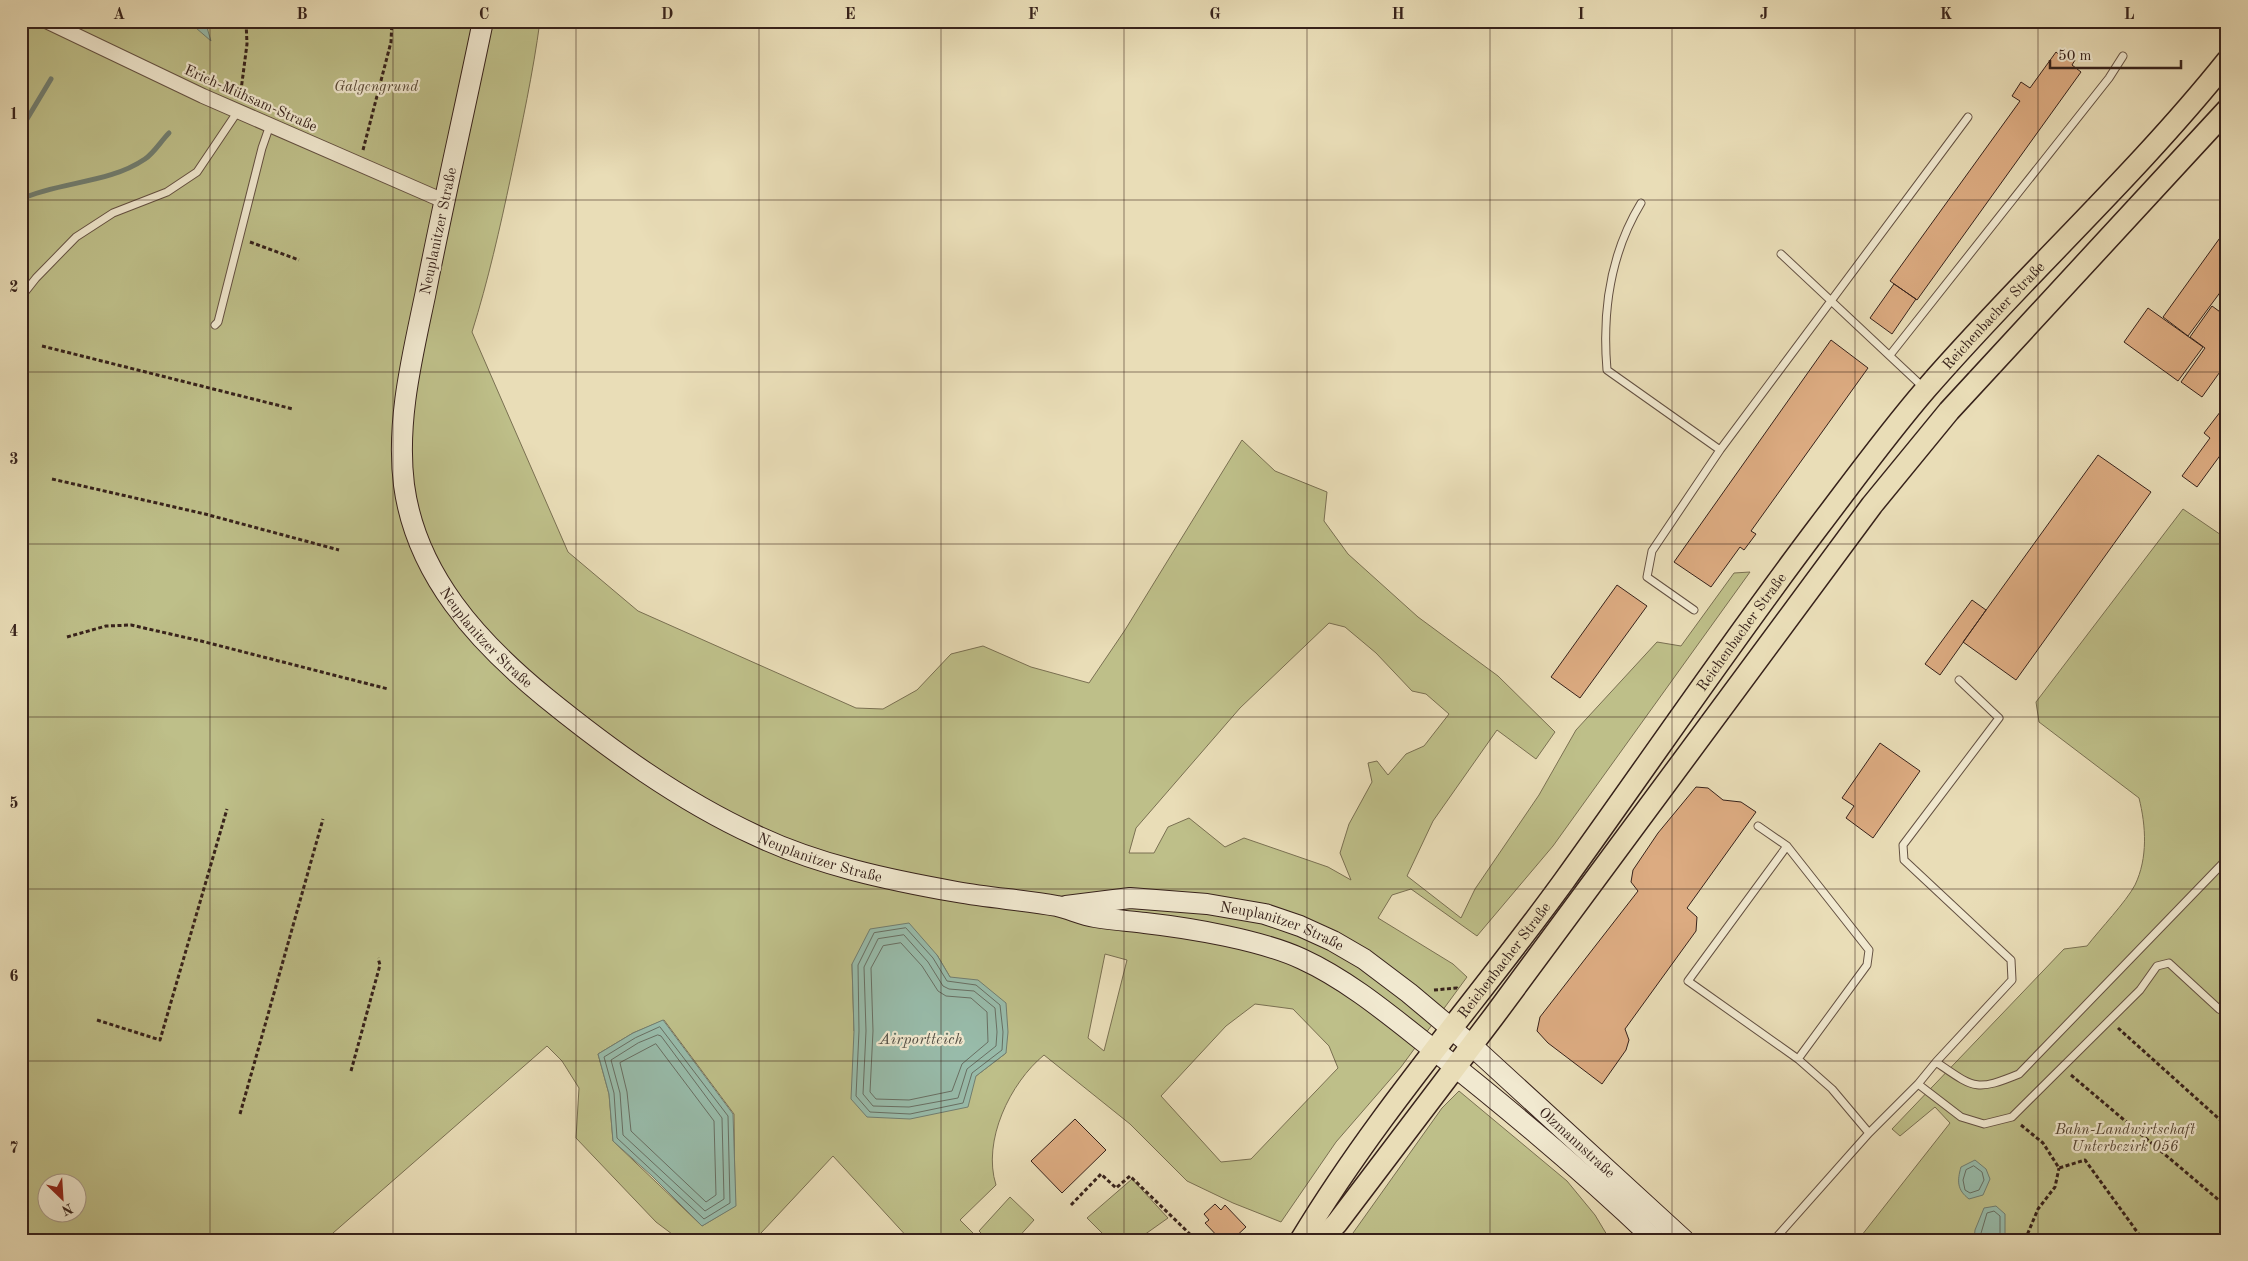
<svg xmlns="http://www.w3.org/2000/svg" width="2248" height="1261" font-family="'Old Standard TT',serif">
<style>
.green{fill:#bebf89;stroke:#7a7052;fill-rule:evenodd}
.water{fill:#98bcab;stroke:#717e71}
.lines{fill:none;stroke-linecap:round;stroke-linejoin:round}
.shore{stroke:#686f63;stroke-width:1}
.stream{stroke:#717e71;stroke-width:5}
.building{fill:#dcab81;stroke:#37221b}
.service-casing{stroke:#645142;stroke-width:9}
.minor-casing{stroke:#645142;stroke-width:16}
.secondary-casing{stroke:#37221b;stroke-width:22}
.primary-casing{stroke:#37221b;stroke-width:24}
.path{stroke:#37221b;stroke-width:3;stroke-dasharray:4 2.5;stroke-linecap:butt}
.service{stroke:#f1e9d0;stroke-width:7}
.minor{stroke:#f1e9d0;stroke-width:14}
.secondary{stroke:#f1e9d0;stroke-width:20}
.primary{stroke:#e9ddb7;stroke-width:21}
.grid{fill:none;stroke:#37221b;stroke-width:1;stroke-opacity:0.55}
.labels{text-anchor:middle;stroke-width:4.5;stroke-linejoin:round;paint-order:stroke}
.park-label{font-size:15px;font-style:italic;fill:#594936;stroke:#f1e9d0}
.street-label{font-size:15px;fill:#37221b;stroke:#f1e9d0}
.water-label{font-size:16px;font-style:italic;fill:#545046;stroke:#f1e9d0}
.neatline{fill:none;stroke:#37221b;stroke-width:2}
.grid-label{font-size:16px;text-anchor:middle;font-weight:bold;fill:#37221b}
</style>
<rect width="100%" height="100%" fill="#e9ddb7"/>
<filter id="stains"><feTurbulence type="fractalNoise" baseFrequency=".004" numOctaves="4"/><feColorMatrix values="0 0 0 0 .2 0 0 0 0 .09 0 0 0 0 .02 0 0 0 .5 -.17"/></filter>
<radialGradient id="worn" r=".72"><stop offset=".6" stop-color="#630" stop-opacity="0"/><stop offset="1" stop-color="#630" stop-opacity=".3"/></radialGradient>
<path class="green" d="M21,21H540C533,73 522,124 511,176C500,228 488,281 472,332L568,552L638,611L856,708L883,709L917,690L951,654L983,646L1031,667L1089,683L1125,630L1242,440L1275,471L1327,492L1324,521L1348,554L1418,617L1498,676L1555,732L1536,759L1497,730L1433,821L1407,876L1461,918L1475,889L1539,795L1576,730L1657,642L1681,646L1734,573L1750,572L1553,846L1477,936L1411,889L1392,895L1378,918L1453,964L1467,977L1401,1067L1336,1142L1281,1222L1233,1203L1187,1181L1130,1124L1044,1055C1010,1083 982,1141 996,1185L960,1220L980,1240H910L833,1156L761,1233L757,1240H680L656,1222L576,1138L579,1088L562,1061L547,1046L325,1240H21ZM1329,623L1345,627L1376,653L1412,691L1426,694L1449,714L1424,746L1406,754L1388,775L1377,761L1368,763L1372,782L1349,824L1340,853L1351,880L1328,867L1244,838L1225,847L1189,818L1168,827L1154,853H1129L1136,828L1240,708ZM1105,954L1127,960L1104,1051L1088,1038ZM937,955L950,977L1006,1053L976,1076L854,1031L852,964ZM1255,1004L1293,1009L1329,1046L1338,1068L1251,1159L1221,1162L1161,1096L1226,1026ZM664,1020L734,1114L735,1206L702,1226L613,1141L609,1094L598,1054L633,1033ZM48,1184H78V1214H48Z
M2183,509L2227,539V1240H1858L1950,1123L1935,1107L1900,1136L1892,1129L2064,949L2087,946C2100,929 2126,902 2135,885C2148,858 2146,826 2139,798L2039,722L2036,702Z
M1459,1091L1567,1181L1595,1215L1610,1240H1348L1442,1108Z
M1132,1179L1168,1218L1137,1240H1109L1087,1218Z
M1010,1197L1034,1220L1016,1240H988L979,1231Z"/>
<path class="water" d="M174,21H205L211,41L196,28Z
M909,923L937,955L950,977L978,980L1006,1003L1008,1032L1006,1053L976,1076L968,1107L910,1119L867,1117L851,1099L854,1031L852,964L870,929Z
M663,1020L733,1114L736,1206L702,1226L652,1176L613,1141L609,1094L598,1054L633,1033Z
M1975,1160L1986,1169L1990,1179L1983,1195L1969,1199C1957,1190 1957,1181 1961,1167Z
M1996,1206L2005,1214V1240H1974L1975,1230L1984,1208Z"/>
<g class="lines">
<path class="shore" d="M906,928L933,958L947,981L976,985L1000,1005L1003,1032L1002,1050L972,1073L963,1103L910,1114L870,1112L856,1096L859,1031L858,965L874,933Z
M904,935L928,962L943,986L949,989L974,991L995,1008L997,1032L996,1046L967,1069L958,1098L909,1107L873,1106L863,1094L866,1031L864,967L878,939Z
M901,943L922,966L938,991L946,996L971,998L987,1012L988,1042L962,1064L952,1091L909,1100L876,1099L870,1092L873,1031L871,968L883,946Z
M660,1027L728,1116L730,1203L704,1219L617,1138L614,1093L604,1057L635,1038Z
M658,1035L661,1036L722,1118L724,1199L705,1211L623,1135L620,1093L611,1060L638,1043Z
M656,1044L714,1121L716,1195L706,1202L631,1131L627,1092L620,1063Z
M1974,1166L1982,1172L1984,1180L1979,1190L1970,1193L1965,1190L1963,1180L1966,1170Z
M1979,1240L1987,1213L1994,1211L2000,1216V1240"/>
<path class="stream" d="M21,129L51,79
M21,199C61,181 108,184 145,159C154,153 161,141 169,133"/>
</g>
<path class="building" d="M2056,52L2064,59L2068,53L2075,60L2072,65L2081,72L1917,300L1890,281L2020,101L2012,96L2021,82L2030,88Z
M2227,228V283L2188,336L2163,317Z
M1894,284L1916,299L1892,334L1870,318Z
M2212,306L2227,317V362L2202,397L2181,382L2205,348L2190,337Z
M2148,308L2203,347L2178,381L2124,342Z
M1831,340L1868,368L1751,531L1756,534L1744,550L1740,547L1711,587L1674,562Z
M2227,403V446L2197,487L2182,476L2210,438L2204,433Z
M2098,455L2151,492L2016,680L1963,642Z
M1617,585L1647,606L1580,698L1551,677Z
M1972,600L1986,610L1940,675L1925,664Z
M1880,743L1920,771L1873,838L1846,818L1854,806L1842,798Z
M1696,787L1708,788L1723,800L1741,802L1756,812L1687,908L1697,917L1696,931L1625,1029L1629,1040L1626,1050L1602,1084L1548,1043L1537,1031L1540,1017L1638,891L1631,882L1633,870L1658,833Z
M1075,1119L1106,1150L1062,1193L1031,1161Z
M1215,1204L1221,1210L1225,1205L1246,1227L1232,1240H1221L1205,1223L1209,1220L1204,1214Z"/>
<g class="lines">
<g class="service-casing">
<path id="service" d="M1641,203C1610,254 1602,311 1607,370L1720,450
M1781,254L1924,388
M21,297L36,278L76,237L113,213L167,192L197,172L238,111
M215,325L218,322L262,148L270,125
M1890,355L2109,78L2123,56
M1694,610L1647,577L1652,551L1720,450L1968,117
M1758,826L1787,846L1869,950L1867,965L1798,1059
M1787,846L1688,981L1798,1059L1832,1089L1869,1133
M1936,1062L2012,980L2011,960L1904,860L1903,845L1999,718L1959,680
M1918,1084L1961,1117L1984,1124L2012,1117L2140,990L2157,966L2169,963L2219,1009L2227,1013
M1774,1240L1869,1133L1918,1084L1936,1062C1974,1088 1975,1092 2019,1074L2227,859"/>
</g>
<g class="minor-casing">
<path id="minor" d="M46,21L203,96L444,201"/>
</g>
<g class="secondary-casing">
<g id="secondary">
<path id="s1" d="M483,21C464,113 443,204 425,296C412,358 396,422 404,485C416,575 478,642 545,697C609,749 679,800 755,835C818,865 889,880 957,892C990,898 1024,900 1057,906C1070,909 1082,915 1095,917C1112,920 1129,921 1145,923C1190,928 1261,940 1302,959C1350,981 1393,1018 1434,1050C1510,1110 1585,1173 1655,1240"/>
<path id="s2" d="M1066,906L1130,898L1207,904L1265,914L1300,926L1333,941L1364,959L1409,993L1471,1045L1684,1240"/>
</g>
</g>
<g class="primary-casing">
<g id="primary">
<path id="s3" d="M1301,1240C1378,1112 1477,1001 1564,881C1649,763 1731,642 1819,526C1854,480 1888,433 1926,389C2023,277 2134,177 2227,61"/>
<path d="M1321,1240L1337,1223L1494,1016L1872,505L1949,411L2227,110"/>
</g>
</g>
<path class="path" d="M240,98L247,44L246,21
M363,150L391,42L392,21
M250,242L299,260
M42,346L293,409
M52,479L205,514L339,550
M67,637L106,626L131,625L201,641L388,689
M1434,990L1457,988L1459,990
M97,1020L160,1040L227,809
M2118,1028L2227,1126
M351,1071L380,965L378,958
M2071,1075L2227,1207
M240,1114L323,819
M2021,1125L2043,1143L2059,1168L2085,1160L2143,1240
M1071,1205L1101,1174L1116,1188L1130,1176L1196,1240
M2025,1240L2038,1209L2055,1187L2059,1168"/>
<use href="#service" class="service"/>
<use href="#minor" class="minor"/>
<use href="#secondary" class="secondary"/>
<use href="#primary" class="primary"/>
</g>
<path class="grid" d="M210,21V1240M393,21V1240M576,21V1240M759,21V1240M941,21V1240M1124,21V1240M1307,21V1240M1490,21V1240M1672,21V1240M1855,21V1240M2038,21V1240M21,200H2227M21,372H2227M21,544H2227M21,717H2227M21,889H2227M21,1061H2227"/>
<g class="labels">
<g class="park-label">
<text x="376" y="91">Galgengrund</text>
<text x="2125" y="1134">Bahn-Landwirtschaft<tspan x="2125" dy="17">Unterbezirk 056</tspan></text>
</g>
<g class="street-label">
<text transform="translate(251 98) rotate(24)" y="5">Erich-Mühsam-Straße</text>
<text transform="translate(438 231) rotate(-78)" y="5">Neuplanitzer Straße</text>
<text dy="5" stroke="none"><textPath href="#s3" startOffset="1156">Reichenbacher Straße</textPath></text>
<text dy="5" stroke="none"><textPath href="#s3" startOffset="751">Reichenbacher Straße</textPath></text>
<text dy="5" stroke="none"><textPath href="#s1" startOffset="649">Neuplanitzer Straße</textPath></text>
<text dy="5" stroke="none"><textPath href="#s1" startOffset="1054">Neuplanitzer Straße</textPath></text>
<text dy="5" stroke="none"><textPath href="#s2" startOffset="220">Neuplanitzer Straße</textPath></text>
<text dy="5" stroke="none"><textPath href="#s3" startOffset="346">Reichenbacher Straße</textPath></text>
<text dy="5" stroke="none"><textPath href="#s2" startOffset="591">Olzmannstraße</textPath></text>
</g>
<g class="water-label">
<text x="921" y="1044">Airportteich</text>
</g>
</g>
<rect width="2248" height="1261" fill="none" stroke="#e9ddb7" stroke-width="55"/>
<g transform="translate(62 1198) rotate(155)"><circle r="24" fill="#f1e9d0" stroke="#a79988"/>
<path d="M0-4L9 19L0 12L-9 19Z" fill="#8f2418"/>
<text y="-8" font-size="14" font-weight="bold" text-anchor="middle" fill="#37221b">N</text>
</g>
<path d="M2050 60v8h131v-8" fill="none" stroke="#37221b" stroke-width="2.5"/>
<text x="2058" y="60" font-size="15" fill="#37221b" stroke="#f1e9d0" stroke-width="4" paint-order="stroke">50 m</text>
<rect x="28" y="28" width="2192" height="1206" class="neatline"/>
<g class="grid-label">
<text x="119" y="19">A</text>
<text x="302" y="19">B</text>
<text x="484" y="19">C</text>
<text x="667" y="19">D</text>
<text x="850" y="19">E</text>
<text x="1033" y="19">F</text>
<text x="1215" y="19">G</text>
<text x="1398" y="19">H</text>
<text x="1581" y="19">I</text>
<text x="1764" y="19">J</text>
<text x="1946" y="19">K</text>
<text x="2129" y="19">L</text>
<text x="14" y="119">1</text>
<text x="14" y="292">2</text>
<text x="14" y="464">3</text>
<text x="14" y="636">4</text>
<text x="14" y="808">5</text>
<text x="14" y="981">6</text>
<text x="14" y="1153">7</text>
</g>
<rect width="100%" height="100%" filter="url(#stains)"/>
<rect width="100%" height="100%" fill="url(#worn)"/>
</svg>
